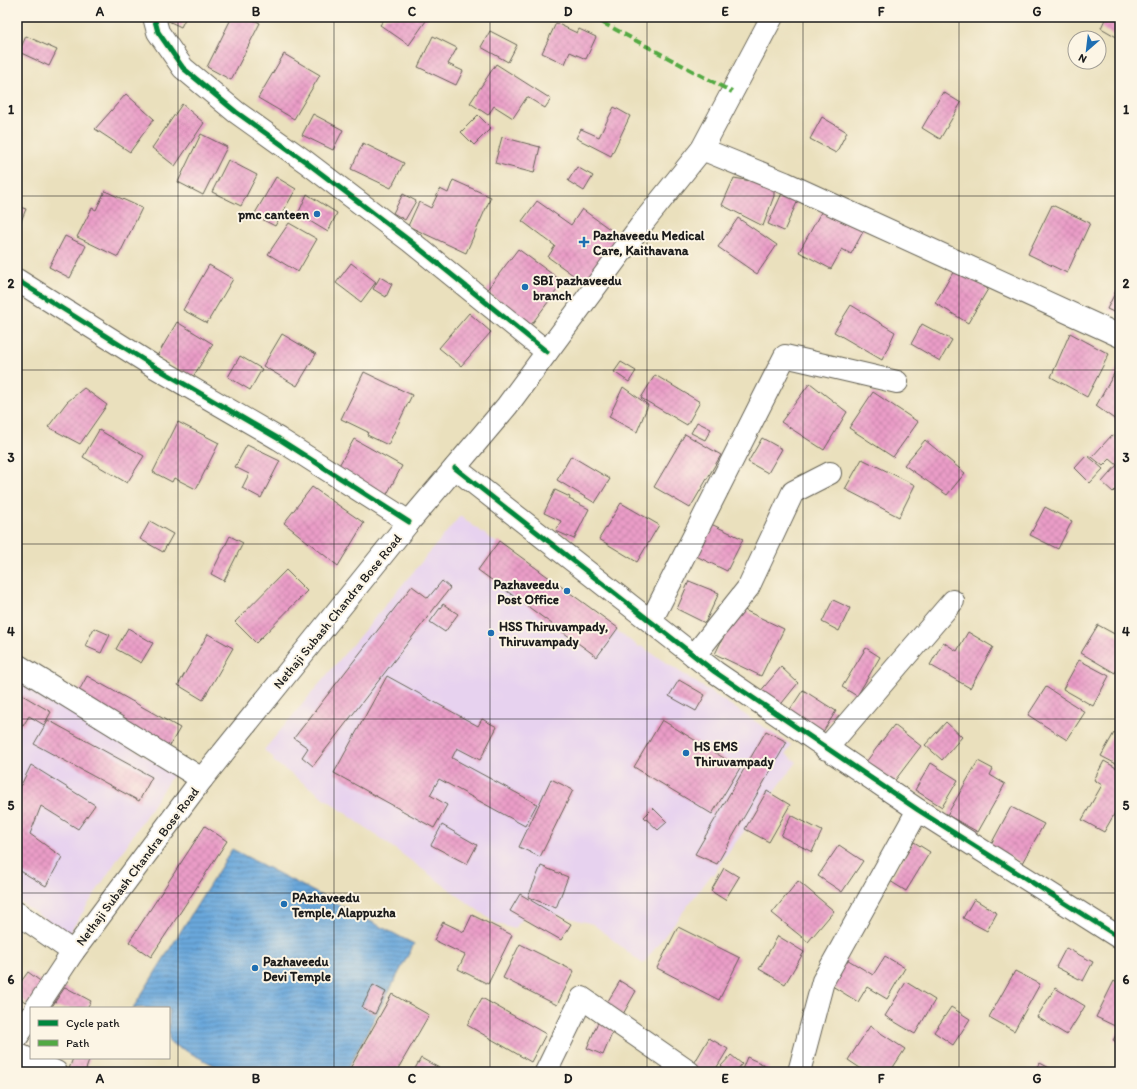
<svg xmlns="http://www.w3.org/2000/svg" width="1137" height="1089" font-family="Itim,sans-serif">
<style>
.built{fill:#e7d2ef}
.water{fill:url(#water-rules);stroke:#42627c}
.building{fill:url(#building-cross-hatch)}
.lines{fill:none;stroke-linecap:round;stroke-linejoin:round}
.minor-casing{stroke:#646154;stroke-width:24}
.major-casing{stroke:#646154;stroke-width:24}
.minor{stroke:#fff;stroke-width:22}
.major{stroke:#fff;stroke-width:22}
.quiet{stroke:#52a943;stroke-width:4;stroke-dasharray:8 4;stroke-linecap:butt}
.cycleway-casing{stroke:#fcf5e5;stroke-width:8}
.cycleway{stroke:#00873e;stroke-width:5}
.grid{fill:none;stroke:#1c1c1c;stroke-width:1;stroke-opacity:0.55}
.poi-dot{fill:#1f6fb2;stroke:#fcf5e5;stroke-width:1.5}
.labels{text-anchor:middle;stroke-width:4;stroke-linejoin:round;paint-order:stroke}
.poi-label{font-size:13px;font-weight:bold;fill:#1c1c1c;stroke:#fcf5e5;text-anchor:start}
.street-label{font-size:13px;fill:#1c1c1c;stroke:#fcf5e5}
.neatline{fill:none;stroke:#1c1c1c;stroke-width:1.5}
.grid-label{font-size:13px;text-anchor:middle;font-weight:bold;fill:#1c1c1c}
</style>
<defs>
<pattern id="water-rules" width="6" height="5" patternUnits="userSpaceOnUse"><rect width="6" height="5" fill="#69a7db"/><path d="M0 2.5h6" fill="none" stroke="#5687b1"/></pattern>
<pattern id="building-cross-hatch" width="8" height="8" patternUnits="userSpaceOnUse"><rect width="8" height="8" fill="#ea9cc7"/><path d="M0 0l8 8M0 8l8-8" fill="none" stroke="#c886aa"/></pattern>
</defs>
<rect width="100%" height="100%" fill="#fcf5e5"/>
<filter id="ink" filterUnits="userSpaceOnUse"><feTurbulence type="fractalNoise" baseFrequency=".025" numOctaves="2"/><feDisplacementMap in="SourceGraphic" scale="8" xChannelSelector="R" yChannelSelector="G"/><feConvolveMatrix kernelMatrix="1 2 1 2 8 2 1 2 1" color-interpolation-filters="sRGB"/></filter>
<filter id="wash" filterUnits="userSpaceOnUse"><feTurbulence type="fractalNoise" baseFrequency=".012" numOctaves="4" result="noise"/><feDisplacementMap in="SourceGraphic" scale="16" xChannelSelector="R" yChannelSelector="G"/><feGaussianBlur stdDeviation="0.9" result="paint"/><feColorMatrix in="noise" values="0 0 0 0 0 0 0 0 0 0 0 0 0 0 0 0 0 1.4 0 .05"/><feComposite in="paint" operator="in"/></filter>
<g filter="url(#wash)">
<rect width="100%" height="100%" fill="#eae0bd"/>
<path class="built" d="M460,516L639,647L641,646L791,745L786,754L797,762L723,859L714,875L712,874L643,964L593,924L532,908L514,929L495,923L391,846L273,761L274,758L264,750Z
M17,672L173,774L68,935L17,900Z"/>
<path class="water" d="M232,849L414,944L346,1072H227L169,1042V1008H133Z"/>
<g id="blocks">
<path class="building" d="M160,17H186L181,27Z
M232,17H248L260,23L231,80L207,67Z
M386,17H426L428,18L409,45L380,25Z
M1106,17H1120V39L1101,28Z
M556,23L577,33L579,29L596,37L586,59L570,52L565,64L542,53Z
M490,31L517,45L508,62L481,47Z
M26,36L57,50L49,66L19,52Z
M433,36L457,48L448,64L463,71L456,85L418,67Z
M284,54L320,75L294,119L258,98Z
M496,64L551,99L545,108L527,97L513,118L494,106L488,115L470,103Z
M943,92L961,103L940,139L922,128Z
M126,94L154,119L130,152L95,129Z
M182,104L204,123L175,166L152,148Z
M614,107L630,116L611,156L576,138L581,129L599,137Z
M313,114L343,130L333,150L302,135Z
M478,115L491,128L474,145L461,132Z
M822,117L847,132L836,153L810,139Z
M201,134L227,147L203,195L178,182Z
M502,137L540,147L534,173L495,163Z
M363,143L404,163L391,188L351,169Z
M228,160L257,175L241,206L212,192Z
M577,167L593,176L584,191L568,181Z
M276,177L296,189L275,226L254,215Z
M734,178L774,185V196L763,226L722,205Z
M453,180L491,197L466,253L408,226L419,202L431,208L440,189L448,193Z
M105,191L142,208L118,257L77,237L92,208L96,210Z
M783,191L799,198L784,231L768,224Z
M307,194L337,213L328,232L298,214Z
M403,194L416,201L405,220L393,213Z
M537,201L571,225L582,209L622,238L587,285L548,257L555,246L522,221Z
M825,205L865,228L851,254L842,249L831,269L799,252Z
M1052,205L1090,223L1067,273L1028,254Z
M17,206L26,209L17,231Z
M738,218L777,245L757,274L718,247Z
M289,223L317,239L298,272L268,254Z
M65,236L86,246L70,278L49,267Z
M518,249L563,282L531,325L486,291Z
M351,263L376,282L361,302L336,283Z
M209,265L233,279L207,323L183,310Z
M955,269L988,289L968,323L935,303Z
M380,277L392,284L386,297L373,289Z
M1120,283V315L1107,309Z
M851,305L895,332L882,360L834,332Z
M469,313L491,332L461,366L439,348Z
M177,322L213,344L193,377L157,356Z
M922,324L952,340L940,361L911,344Z
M1070,333L1109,354L1087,397L1051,377Z
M282,334L316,354L297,386L263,366Z
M240,356L262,369L250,390L228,377Z
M621,362L636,371L629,382L614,372Z
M1120,363V423L1096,406Z
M364,372L412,395L388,445L367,435L368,432L341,419Z
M655,375L700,402L687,425L641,398Z
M810,383L847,412L824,450L781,422Z
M623,387L648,405L637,432L609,417Z
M84,388L107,405L80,444L48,427L67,402Z
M873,392L918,422L893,457L849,428Z
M178,422L219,443L196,489L174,478L172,482L153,472Z
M697,422L711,429L705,440L691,433Z
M99,430L144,456L127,483L83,457Z
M685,434L721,455L690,508L654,487Z
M1112,435L1120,442V485L1113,492L1102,482L1117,465L1110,459L1103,466L1092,457Z
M762,438L782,449L768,473L748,462Z
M354,439L402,466L386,496L337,469Z
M925,440L965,473L947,495L904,465Z
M247,445L280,461L261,498L242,488L249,474L235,467Z
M1087,455L1103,469L1090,483L1075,468Z
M571,456L610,479L595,503L557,480Z
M862,459L915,485L899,517L845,489Z
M312,487L364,523L338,566L284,523Z
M555,490L570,497L569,499L589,509L574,539L556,531L561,521L544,513Z
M621,503L659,525L637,562L599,539Z
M1045,507L1072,521L1058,549L1030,535Z
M150,521L173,534L163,552L140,539Z
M711,524L743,539L727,571L696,556Z
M230,536L243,543L224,581L211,574Z
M499,541L618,628L597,657L478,570Z
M286,570L307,591L256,643L235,622Z
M442,581L450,588L313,766L302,757L308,748L294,738L412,586L428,598Z
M689,581L719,593L705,623L677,609Z
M833,600L850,608L839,631L822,622Z
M443,604L458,614L445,632L430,622Z
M738,607L784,629L761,676L715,654Z
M1098,625L1120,637V664L1115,673L1081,653Z
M94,628L110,635L101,653L85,646Z
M128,628L153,643L141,663L116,649Z
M968,632L993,647L970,688L930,665L943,642L957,651Z
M208,634L233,648L203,700L178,685Z
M866,648L880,657L857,696L842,687Z
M1079,660L1109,676L1093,706L1063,689Z
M781,667L798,683L778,708L759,693Z
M87,676L180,728L166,752L74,700Z
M387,676L478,726L482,719L497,727L480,760L457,748L452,758L537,804L525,826L439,779L430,795L447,805L434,828L334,773Z
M679,680L705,695L696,711L669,696Z
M1046,687L1085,712L1067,740L1028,715Z
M803,690L836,711L821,735L787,714Z
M17,692L51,712L44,725L29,716L23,726L17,722Z
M48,720L152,777L139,801L34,744Z
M662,720L740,768L712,814L634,767Z
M946,722L962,737L942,760L925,745Z
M894,725L921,746L893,783L866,762Z
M766,731L787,742L717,864L695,854Z
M1114,733L1120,736V766L1101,756Z
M978,761L993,769L990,775L1005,784L978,832L947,815Z
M1104,761L1120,770V804L1104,832L1082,820L1102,785L1094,780Z
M931,763L958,780L942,807L915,790Z
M31,765L95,805L78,829L41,806L30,834L62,857L46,886L17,869V793Z
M551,779L573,790L540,857L519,847Z
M767,791L790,805L769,842L745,829Z
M1011,807L1044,824L1022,863L990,846Z
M653,808L667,822L658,830L644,817Z
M791,815L822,831L812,852L781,836Z
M442,825L477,845L467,864L431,845Z
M205,826L227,841L151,957L129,942Z
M914,842L930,852L906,891L890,881Z
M839,845L863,861L842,892L818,876Z
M541,866L568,877L556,908L528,897Z
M724,868L739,877L725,900L711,891Z
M798,881L834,911L808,942L772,913Z
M520,894L571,924L561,940L510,911Z
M974,899L997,913L987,931L963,918Z
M472,915L512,935L488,984L458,969L465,955L434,940L443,922L464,932Z
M678,927L740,958L719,1000L657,968Z
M778,936L804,952L785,984L759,969Z
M520,944L574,971L557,1005L503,978Z
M1066,948L1093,962L1083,981L1056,967Z
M885,956L905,968L887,999L867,987L858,1002L829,984L845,958L873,975Z
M1015,971L1040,984L1014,1031L989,1017Z
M28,972L43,983L28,1004L17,996V987Z
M620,981L636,991L622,1016L605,1006Z
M1114,981L1120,985V1022L1117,1027L1096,1017Z
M906,982L935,1000L915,1034L885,1016Z
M373,985L386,992L375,1014L362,1007Z
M65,987L91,1001L87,1008H51Z
M1055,988L1085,1006L1067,1035L1037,1017Z
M392,994L429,1015L396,1072H348Z
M482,998L546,1034L531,1062L467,1025Z
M951,1007L970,1019L953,1045L934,1032Z
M598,1022L614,1029L603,1055L587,1048Z
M870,1026L905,1049L890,1072H866L848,1060Z
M1120,1029V1044L1113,1040Z
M709,1038L728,1049L714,1072H702L692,1067Z
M731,1055L742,1064L735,1072H728L721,1066Z
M747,1057L769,1067L767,1072H741Z
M73,1058H90L85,1072H78L69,1069Z
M421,1058L439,1068L437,1072H413Z
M1040,1063L1057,1072H1035Z"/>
</g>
</g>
<g filter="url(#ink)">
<use href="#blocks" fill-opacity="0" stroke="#646154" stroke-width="1"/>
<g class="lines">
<g class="minor-casing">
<path id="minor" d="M154,17L158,32L183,68L236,112L306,162L410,241L547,352
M702,149L785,183L1120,336
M17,280L155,367L279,439L409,522
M455,468L715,672L918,810L1120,938
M651,621L785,356L897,382
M694,656L748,588L793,492L830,473
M17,665L202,779
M826,749L953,601
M17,913L73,952
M546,1072L582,998L689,1072
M799,1072L823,981L918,810"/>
</g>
<g class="major-casing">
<path id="major" d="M36,1008L73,952L202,779L409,522L507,406L645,220L702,149L772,17
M17,1037L31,1016
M17,1054L56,1072"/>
</g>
<use href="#minor" class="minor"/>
<use href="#major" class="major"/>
<path class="quiet" d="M592,17L732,92"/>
<g class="cycleway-casing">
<path id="cycleway" d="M154,17L158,32L183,68L236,112L306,162L410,241L547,352
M17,280L155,367L279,439L409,522
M455,468L715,672L918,810L1120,938"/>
</g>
<use href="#cycleway" class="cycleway"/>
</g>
</g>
<path class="grid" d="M178,17V1072M334,17V1072M490,17V1072M647,17V1072M803,17V1072M959,17V1072M17,196H1120M17,370H1120M17,544H1120M17,719H1120M17,893H1120"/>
<g class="poi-dot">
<circle cx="317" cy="214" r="4"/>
<path d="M582 236h4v4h4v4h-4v4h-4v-4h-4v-4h4z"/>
<circle cx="525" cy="287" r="4"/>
<circle cx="567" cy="591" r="4"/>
<circle cx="491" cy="633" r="4"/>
<circle cx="686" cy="753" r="4"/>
<circle cx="284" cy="904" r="4"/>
<circle cx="255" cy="968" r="4"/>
</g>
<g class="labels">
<g class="poi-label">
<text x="309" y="219" text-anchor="end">pmc canteen</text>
<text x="593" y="240">Pazhaveedu Medical<tspan x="593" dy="15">Care, Kaithavana</tspan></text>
<text x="533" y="285">SBI pazhaveedu<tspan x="533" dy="15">branch</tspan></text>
<text x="559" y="589" text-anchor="end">Pazhaveedu<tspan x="559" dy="15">Post Office</tspan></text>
<text x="499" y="631">HSS Thiruvampady,<tspan x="499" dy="15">Thiruvampady</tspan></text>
<text x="694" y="751">HS EMS<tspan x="694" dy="15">Thiruvampady</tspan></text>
<text x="292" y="902">PAzhaveedu<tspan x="292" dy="15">Temple, Alappuzha</tspan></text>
<text x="263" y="966">Pazhaveedu<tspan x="263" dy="15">Devi Temple</tspan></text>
</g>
<g class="street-label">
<text transform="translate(337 611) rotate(-51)" y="5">Nethaji Subash Chandra Bose Road</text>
<text transform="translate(137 866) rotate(-53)" y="5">Nethaji Subash Chandra Bose Road</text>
</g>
</g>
<rect width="1137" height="1089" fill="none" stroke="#fcf5e5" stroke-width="44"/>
<rect x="30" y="1007" width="140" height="52" fill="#fcf5e5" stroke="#a29e95"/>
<rect x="38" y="1020" width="20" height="6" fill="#00873e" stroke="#a29e95"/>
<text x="66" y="1027" font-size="12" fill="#1c1c1c">Cycle path</text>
<rect x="38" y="1040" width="20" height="6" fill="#52a943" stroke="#a29e95"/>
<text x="66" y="1047" font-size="12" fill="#1c1c1c">Path</text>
<g transform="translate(1087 50) rotate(208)"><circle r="19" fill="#fcf5e5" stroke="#a29e95"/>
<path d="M0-3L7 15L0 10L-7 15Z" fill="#1f6fb2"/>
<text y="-6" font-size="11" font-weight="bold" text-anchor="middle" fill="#1c1c1c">N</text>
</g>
<rect x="22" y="22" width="1093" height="1045" class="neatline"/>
<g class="grid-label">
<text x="100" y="16">A</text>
<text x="256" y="16">B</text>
<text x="412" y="16">C</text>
<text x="568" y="16">D</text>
<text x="725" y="16">E</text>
<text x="881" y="16">F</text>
<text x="1037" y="16">G</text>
<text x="11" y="114">1</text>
<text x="1126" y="114">1</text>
<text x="11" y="288">2</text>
<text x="1126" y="288">2</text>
<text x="11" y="462">3</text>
<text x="1126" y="462">3</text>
<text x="11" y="636">4</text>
<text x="1126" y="636">4</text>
<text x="11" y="810">5</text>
<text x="1126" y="810">5</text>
<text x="11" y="984">6</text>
<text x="1126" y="984">6</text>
<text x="100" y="1083">A</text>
<text x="256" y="1083">B</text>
<text x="412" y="1083">C</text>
<text x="568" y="1083">D</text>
<text x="725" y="1083">E</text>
<text x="881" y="1083">F</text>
<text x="1037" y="1083">G</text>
</g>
</svg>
